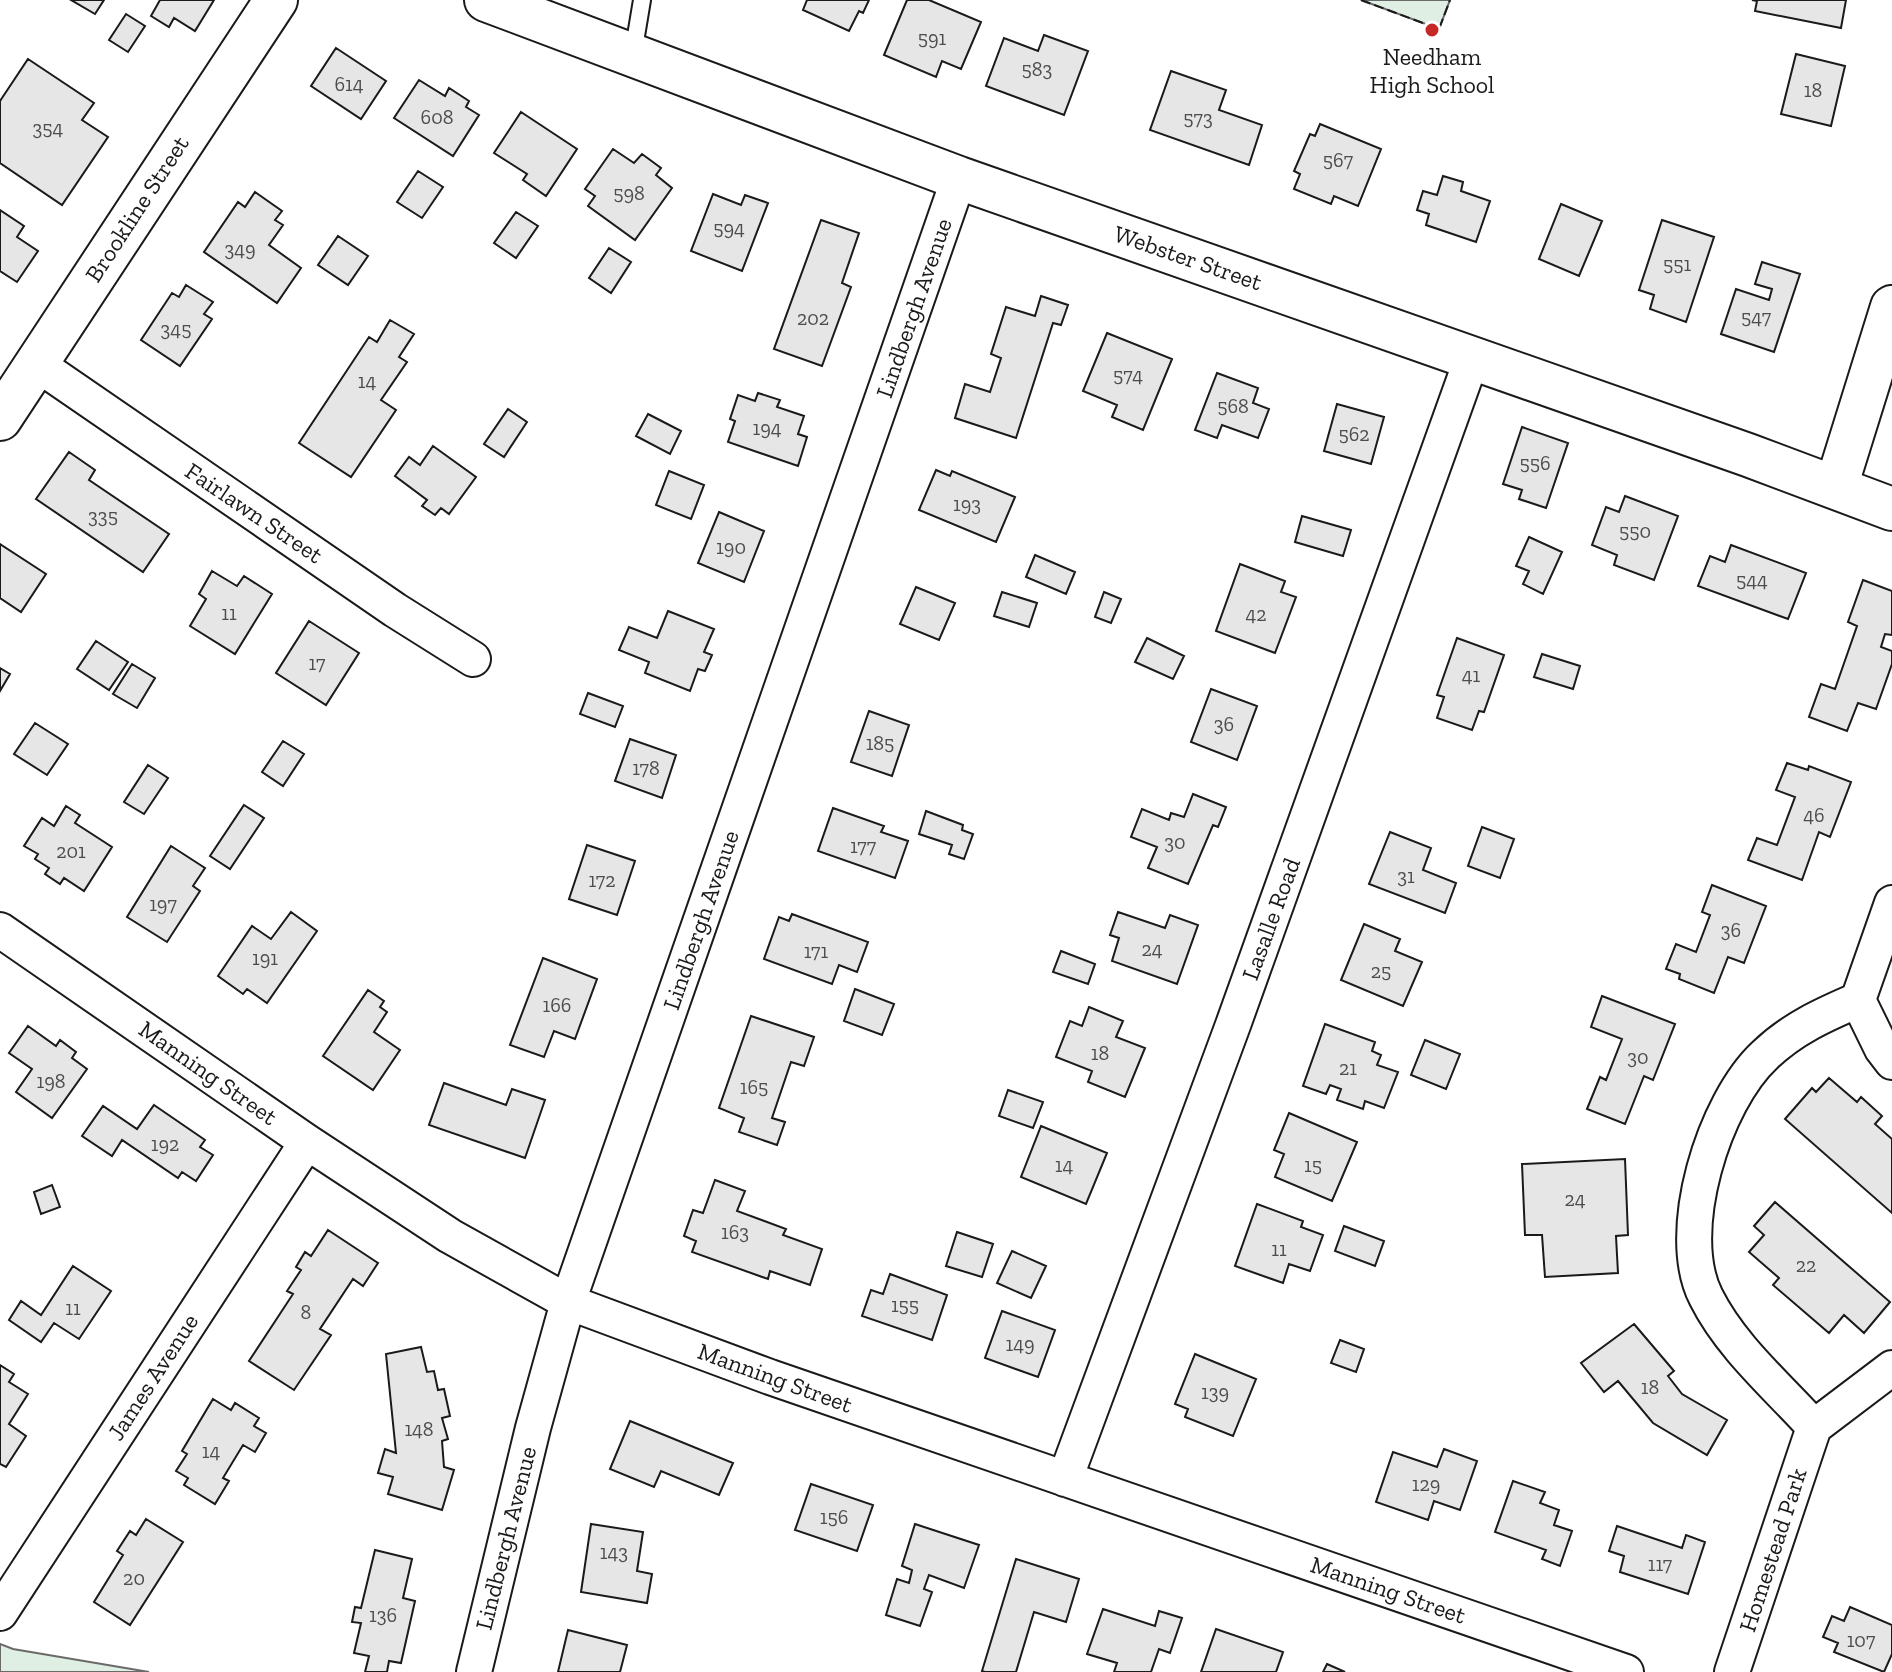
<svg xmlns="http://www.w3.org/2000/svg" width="1892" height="1672" font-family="'Zilla Slab',serif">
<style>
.green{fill:#e0efe3;stroke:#6a6a6a;stroke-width:2}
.building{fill:#e6e6e6;stroke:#1a1a1a;stroke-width:2}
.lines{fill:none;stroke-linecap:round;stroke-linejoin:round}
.service-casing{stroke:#1a1a1a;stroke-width:20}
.minor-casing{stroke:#1a1a1a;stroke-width:38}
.tertiary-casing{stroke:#1a1a1a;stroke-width:46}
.service{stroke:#fff;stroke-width:16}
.minor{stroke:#fff;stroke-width:34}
.tertiary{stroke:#fff;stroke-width:42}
.fence{stroke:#1a1a1a;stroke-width:2;stroke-dasharray:10 4;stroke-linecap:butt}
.poi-dot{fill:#c62828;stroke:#fff;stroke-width:3}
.labels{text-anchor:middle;stroke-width:6;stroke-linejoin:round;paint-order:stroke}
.number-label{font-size:20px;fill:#4d4d4d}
.poi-label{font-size:24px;fill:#1a1a1a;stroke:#fff}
.street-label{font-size:24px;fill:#1a1a1a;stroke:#fff}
</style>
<rect width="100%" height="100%" fill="#fff"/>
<path class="green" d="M1361,0H1450L1439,29Z
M0,1644L13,1649L149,1672H0Z"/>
<path class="building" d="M71,0H104L95,14Z
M160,0H214L195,31L174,18L169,27L151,16Z
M807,0H869L863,13L859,11L849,31L803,10Z
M907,0H929L981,22L961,69L942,61L936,77L884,55Z
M1752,0H1846L1841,28L1755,11L1757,1Z
M126,14L145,26L128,52L109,40Z
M1044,35L1088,51L1064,115L986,86L1004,38L1038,51Z
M336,48L386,81L361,119L311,86Z
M1796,54L1845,66L1831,126L1781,114Z
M28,59L94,103L82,120L108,137L62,205L0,163V101Z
M1171,71L1226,90L1219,110L1262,125L1249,165L1150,130Z
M419,80L445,96L449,88L469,101L466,107L479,115L453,156L394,118Z
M521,112L577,149L546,196L523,180L527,174L494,153Z
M1320,124L1381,149L1358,206L1334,196L1331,204L1294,189L1300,174L1294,171L1310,134L1315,136Z
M613,149L634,163L642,154L661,168L656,175L672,188L635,240L588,206L595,196L585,189Z
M418,171L443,187L422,218L397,202Z
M1443,176L1463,182L1461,191L1490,201L1476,242L1426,225L1429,214L1417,210L1423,191L1437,195Z
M255,192L282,211L275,220L283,225L269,245L301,268L277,303L204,252L238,202L245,207Z
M713,194L741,205L745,195L768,203L742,271L691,251Z
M1561,204L1602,221L1579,276L1539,259Z
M0,210L24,226L17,237L38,251L17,282L0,271Z
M516,212L538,226L516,258L494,243Z
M821,220L859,233L842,283L851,287L822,366L774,349Z
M1662,220L1714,237L1686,322L1650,309L1654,295L1639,290Z
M338,236L368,256L348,285L318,265Z
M609,248L631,262L611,293L589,278Z
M1762,262L1800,274L1774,352L1721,334L1736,289L1769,300L1772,289L1755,284Z
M186,285L213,302L204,314L212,319L180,366L141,340L172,293L179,297Z
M1041,296L1068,305L1061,325L1053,323L1016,438L955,418L965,384L990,392L1001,358L991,354L1006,307L1035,316Z
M390,320L414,334L399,357L407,362L381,400L396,410L351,477L299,443L369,337L377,342Z
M1107,333L1172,359L1143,430L1112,417L1117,405L1083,391Z
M1217,373L1258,388L1253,403L1269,409L1258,438L1222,425L1217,438L1195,430Z
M758,393L780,400L777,407L804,416L798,434L807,437L798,466L728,442L735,421L730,419L738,395L755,401Z
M1337,404L1384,417L1371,464L1324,451Z
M508,409L527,422L504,457L484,444Z
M648,414L681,431L670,454L636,436Z
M1522,427L1568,443L1546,508L1519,499L1522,490L1503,484Z
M433,446L476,477L449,514L441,508L435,515L422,506L427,500L395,476L409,457L420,465Z
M69,452L95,470L89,480L169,534L143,572L36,499Z
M936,470L950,476L952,471L1015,497L996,542L919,510Z
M669,471L704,485L691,519L656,505Z
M1625,496L1678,516L1654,580L1614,565L1617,555L1592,545L1606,507L1619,512Z
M719,512L764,531L744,582L698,563Z
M1302,516L1351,530L1343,556L1295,542Z
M1529,537L1562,552L1543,594L1523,584L1529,571L1516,566Z
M0,544L46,574L21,612L0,598Z
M1731,545L1806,573L1788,619L1698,586L1710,556L1725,562Z
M1035,555L1075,572L1066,594L1026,577Z
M1240,564L1285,581L1281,592L1296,597L1275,653L1216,631Z
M212,571L237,586L244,576L272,594L235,654L190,626L206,599L199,594Z
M1863,580L1892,591V635L1885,634L1881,647L1892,651V664L1876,709L1858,703L1847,731L1809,717L1821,684L1835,689L1857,626L1848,622Z
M916,587L955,603L939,640L900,624Z
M1002,592L1037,603L1029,627L994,616Z
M1104,592L1121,599L1111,623L1095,617Z
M668,611L714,629L704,652L712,655L705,671L698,669L690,691L645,673L649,662L619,650L629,627L657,638Z
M309,621L359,653L326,705L276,673Z
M1147,638L1184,656L1173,679L1135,662Z
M1457,638L1504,655L1484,712L1479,711L1472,730L1437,718L1444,697L1437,695Z
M96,641L128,662L109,690L77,669Z
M1542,654L1580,666L1573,689L1534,677Z
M132,664L155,678L137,708L113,694Z
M0,668L10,674L0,691Z
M1211,689L1257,706L1237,760L1191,742Z
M588,693L623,706L615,727L580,714Z
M869,711L909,725L892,776L851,762Z
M35,723L68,744L47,775L14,754Z
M630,739L676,755L662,798L615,781Z
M283,741L304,754L283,786L262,772Z
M1787,763L1808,770L1809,766L1851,782L1830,837L1819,832L1802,880L1748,860L1757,838L1777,845L1795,797L1776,790Z
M148,765L168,778L144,814L124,802Z
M1193,794L1226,807L1218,827L1213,825L1188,884L1148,868L1157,847L1131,837L1142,809L1169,820L1171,813L1184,817Z
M244,805L264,818L230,869L210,856Z
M66,806L80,815L75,823L112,847L84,891L64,878L60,884L45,874L49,868L35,859L38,854L24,846L42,818L54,826Z
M833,808L884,826L881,832L908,841L895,878L818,851Z
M926,811L963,825L962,830L973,834L964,859L949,854L952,845L919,834Z
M1482,827L1514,839L1500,878L1468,866Z
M1390,832L1431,848L1423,870L1456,883L1445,913L1369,884Z
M587,845L635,861L617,915L569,899Z
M171,846L205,868L193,886L200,891L167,942L127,917Z
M1712,885L1766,906L1744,963L1728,957L1714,993L1679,979L1680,974L1666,969L1676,944L1696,952L1710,915L1702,912Z
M291,912L317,931L267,1003L247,989L243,994L218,976L252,926L271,939Z
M1118,912L1165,928L1170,915L1198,925L1177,984L1112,961L1119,938L1110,935Z
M792,914L868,942L857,972L839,965L832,984L764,959L779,917L789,921Z
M1364,924L1400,939L1395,951L1422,962L1403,1006L1341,980Z
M1061,951L1095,964L1088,984L1053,972Z
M543,958L597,979L575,1039L554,1031L544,1057L510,1045Z
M855,989L894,1004L882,1035L844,1021Z
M368,990L384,1001L380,1007L387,1012L374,1032L400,1050L373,1090L323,1056Z
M1602,996L1675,1024L1653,1080L1644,1076L1625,1124L1587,1109L1600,1077L1606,1080L1622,1039L1591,1027Z
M1089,1007L1123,1021L1116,1037L1145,1048L1125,1097L1088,1082L1092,1071L1056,1057L1070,1021L1082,1026Z
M751,1016L814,1037L804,1066L791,1062L772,1118L785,1122L777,1145L739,1132L744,1118L719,1108Z
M1325,1024L1375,1042L1372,1051L1381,1055L1377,1065L1398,1072L1384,1108L1365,1101L1363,1109L1337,1100L1341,1089L1330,1085L1326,1094L1303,1086Z
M28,1026L56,1046L60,1040L76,1052L72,1058L87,1069L52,1118L16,1092L32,1069L9,1053Z
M1425,1040L1460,1054L1446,1089L1411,1075Z
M1829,1078L1857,1102L1861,1097L1882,1116L1875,1124L1892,1139V1213L1785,1119L1812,1088L1816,1092Z
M444,1083L506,1105L512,1089L545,1100L525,1158L429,1125Z
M1008,1090L1043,1102L1033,1128L999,1116Z
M154,1105L205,1140L200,1147L213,1155L196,1181L182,1172L178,1178L122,1140L112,1156L82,1136L103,1106L137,1129Z
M1289,1113L1357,1142L1332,1201L1275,1177L1284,1154L1274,1150Z
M1041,1126L1107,1153L1086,1204L1021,1177Z
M1625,1159L1628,1235L1616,1236L1618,1273L1545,1277L1542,1235H1525L1522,1164Z
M715,1180L745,1191L737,1211L786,1229L783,1235L822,1249L810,1285L770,1271L768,1279L692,1252L696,1241L684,1236L693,1210L703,1213Z
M52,1185L60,1207L41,1214L34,1192Z
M1775,1202L1890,1302L1864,1333L1844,1315L1829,1333L1773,1285L1779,1278L1749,1252L1764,1235L1754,1226Z
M1257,1204L1303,1221L1301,1227L1323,1235L1310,1271L1289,1264L1283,1283L1235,1266Z
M1344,1226L1384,1241L1375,1266L1335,1251Z
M328,1230L378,1263L363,1286L353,1279L320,1329L331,1335L294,1390L249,1361L293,1294L287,1291L301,1270L296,1267L305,1252L311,1256Z
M957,1232L993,1244L982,1277L946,1266Z
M1012,1251L1046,1266L1031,1298L997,1283Z
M73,1266L111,1291L79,1339L54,1323L41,1342L9,1320L21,1301L41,1315Z
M890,1274L947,1295L932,1340L862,1316L871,1290L883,1294Z
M1002,1311L1055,1330L1038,1377L985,1358Z
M1634,1324L1674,1371L1668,1376L1682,1394L1727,1420L1707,1455L1653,1423L1618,1381L1604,1392L1581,1363Z
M1340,1340L1364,1349L1356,1372L1331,1363Z
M421,1347L427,1372L434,1371L438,1390L444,1389L450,1416L442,1418L448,1439L442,1441L444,1467L454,1470L442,1510L388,1494L393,1477L378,1473L385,1449L396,1453L386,1354Z
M1195,1354L1256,1379L1233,1436L1185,1417L1188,1409L1175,1404Z
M0,1365L14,1374L9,1382L28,1394L9,1424L26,1436L6,1467L0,1464Z
M213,1399L231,1410L235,1403L259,1418L254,1426L266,1433L255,1452L243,1445L223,1478L229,1481L215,1504L184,1485L188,1478L176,1471L187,1454L182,1451Z
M630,1421L733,1463L719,1495L661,1471L654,1487L610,1469Z
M1444,1449L1477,1461L1460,1510L1434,1501L1428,1520L1376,1502L1393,1452L1437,1467Z
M1513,1481L1545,1492L1540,1503L1559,1510L1554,1525L1572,1531L1560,1566L1542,1559L1546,1550L1495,1532Z
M811,1484L873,1505L857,1551L795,1530Z
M146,1519L183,1542L130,1625L94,1602L123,1555L117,1551L130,1531L136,1535Z
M591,1524L643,1532L637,1571L652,1574L647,1603L581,1592Z
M915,1524L979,1545L964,1588L929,1575L924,1589L932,1592L920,1626L886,1615L897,1579L909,1583L912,1570L902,1566Z
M1617,1526L1682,1548L1686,1535L1705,1542L1688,1594L1620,1572L1624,1556L1609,1551Z
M375,1550L412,1559L403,1598L415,1601L401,1663L389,1661L387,1672H365L369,1656L354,1653L361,1623L352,1622L355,1607L361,1608Z
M1016,1559L1079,1579L1066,1622L1034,1612L1016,1672H985L982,1671Z
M1850,1607L1892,1625V1654L1884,1672L1834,1652L1838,1643L1823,1637L1832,1616L1844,1621Z
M1103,1609L1155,1626L1159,1611L1182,1618L1170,1653L1159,1649L1151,1672H1114L1117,1663L1087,1654Z
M1216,1629L1283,1652L1276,1672H1201Z
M568,1630L627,1645L620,1672H558Z
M1327,1664L1345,1672H1323Z"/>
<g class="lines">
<g class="service-casing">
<path id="service" d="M633,54L642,0"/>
</g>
<g class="minor-casing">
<path id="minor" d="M37,364L395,610L473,659
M1892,903L1858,1000L1882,1049L1892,1062
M0,930L307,1142L450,1236L568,1302L770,1377L1626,1672
M1814,1427C1777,1386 1731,1347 1706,1297C1673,1233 1714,1102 1765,1055C1792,1029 1823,1015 1858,1000
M1065,1479L1233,1025L1472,358
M0,1613L307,1142
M474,1672L533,1428L568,1302L959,178
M1732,1672L1814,1427L1892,1368"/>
</g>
<g class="tertiary-casing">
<path id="tertiary" d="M486,0L959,178L1748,455L1892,509
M0,419L276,0
M1836,487L1892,307"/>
</g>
<use href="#service" class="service"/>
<use href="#minor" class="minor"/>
<use href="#tertiary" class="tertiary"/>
<path class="fence" d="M1361,0L1439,29L1450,0"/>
</g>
<circle class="poi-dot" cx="1432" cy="30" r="8"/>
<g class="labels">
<g class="number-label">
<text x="932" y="45">591</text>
<text x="1037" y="76">583</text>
<text x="349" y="91">614</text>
<text x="1813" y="97">18</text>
<text x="437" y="124">608</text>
<text x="1198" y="125">573</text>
<text x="48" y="135">354</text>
<text x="1338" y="167">567</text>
<text x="629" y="200">598</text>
<text x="729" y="235">594</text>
<text x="240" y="256">349</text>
<text x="1677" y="271">551</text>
<text x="1756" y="324">547</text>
<text x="813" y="325">202</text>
<text x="176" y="336">345</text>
<text x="1128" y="382">574</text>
<text x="367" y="388">14</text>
<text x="1233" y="413">568</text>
<text x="767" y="435">194</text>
<text x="1354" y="441">562</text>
<text x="1535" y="470">556</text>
<text x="967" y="511">193</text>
<text x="103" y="523">335</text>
<text x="1635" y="538">550</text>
<text x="731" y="554">190</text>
<text x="1752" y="587">544</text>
<text x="229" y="620">11</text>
<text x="1256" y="621">42</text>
<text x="317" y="670">17</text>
<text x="1471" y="682">41</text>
<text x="1224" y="731">36</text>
<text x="880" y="750">185</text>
<text x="646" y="775">178</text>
<text x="1814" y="822">46</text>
<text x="1175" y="849">30</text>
<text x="863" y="853">177</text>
<text x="71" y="858">201</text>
<text x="1406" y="883">31</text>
<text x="602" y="887">172</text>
<text x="163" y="911">197</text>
<text x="1731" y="937">36</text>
<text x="1152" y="956">24</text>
<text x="816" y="958">171</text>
<text x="265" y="965">191</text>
<text x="1381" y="978">25</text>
<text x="557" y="1012">166</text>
<text x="1100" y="1060">18</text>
<text x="1638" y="1064">30</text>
<text x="1348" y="1075">21</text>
<text x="51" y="1088">198</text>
<text x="754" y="1094">165</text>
<text x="165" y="1151">192</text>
<text x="1064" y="1172">14</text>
<text x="1313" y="1172">15</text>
<text x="1575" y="1206">24</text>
<text x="735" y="1239">163</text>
<text x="1279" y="1256">11</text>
<text x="1806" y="1272">22</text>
<text x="905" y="1312">155</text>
<text x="73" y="1315">11</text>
<text x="306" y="1319">8</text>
<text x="1020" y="1351">149</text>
<text x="1650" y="1394">18</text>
<text x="1215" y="1399">139</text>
<text x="419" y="1436">148</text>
<text x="211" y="1458">14</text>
<text x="1426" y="1491">129</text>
<text x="834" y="1524">156</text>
<text x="614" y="1559">143</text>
<text x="1660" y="1571">117</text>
<text x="134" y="1585">20</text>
<text x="383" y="1622">136</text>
<text x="1861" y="1647">107</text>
</g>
<g class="poi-label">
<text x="1432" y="65">Needham<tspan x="1432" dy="28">High School</tspan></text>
</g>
<g class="street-label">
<text transform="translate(137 209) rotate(-57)" y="8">Brookline Street</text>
<text transform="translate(1188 258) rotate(19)" y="8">Webster Street</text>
<text transform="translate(914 308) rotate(-71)" y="8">Lindbergh Avenue</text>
<text transform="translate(254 513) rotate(34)" y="8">Fairlawn Street</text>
<text transform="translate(1271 919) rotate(-70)" y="8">Lasalle Road</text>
<text transform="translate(701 920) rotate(-71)" y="8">Lindbergh Avenue</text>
<text transform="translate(208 1073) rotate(35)" y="8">Manning Street</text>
<text transform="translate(153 1377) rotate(-57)" y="8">James Avenue</text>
<text transform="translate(775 1378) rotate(20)" y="8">Manning Street</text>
<text transform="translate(506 1538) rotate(-76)" y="8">Lindbergh Avenue</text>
<text transform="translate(1773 1550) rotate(-72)" y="8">Homestead Park</text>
<text transform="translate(1388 1590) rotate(19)" y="8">Manning Street</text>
</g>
</g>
</svg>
